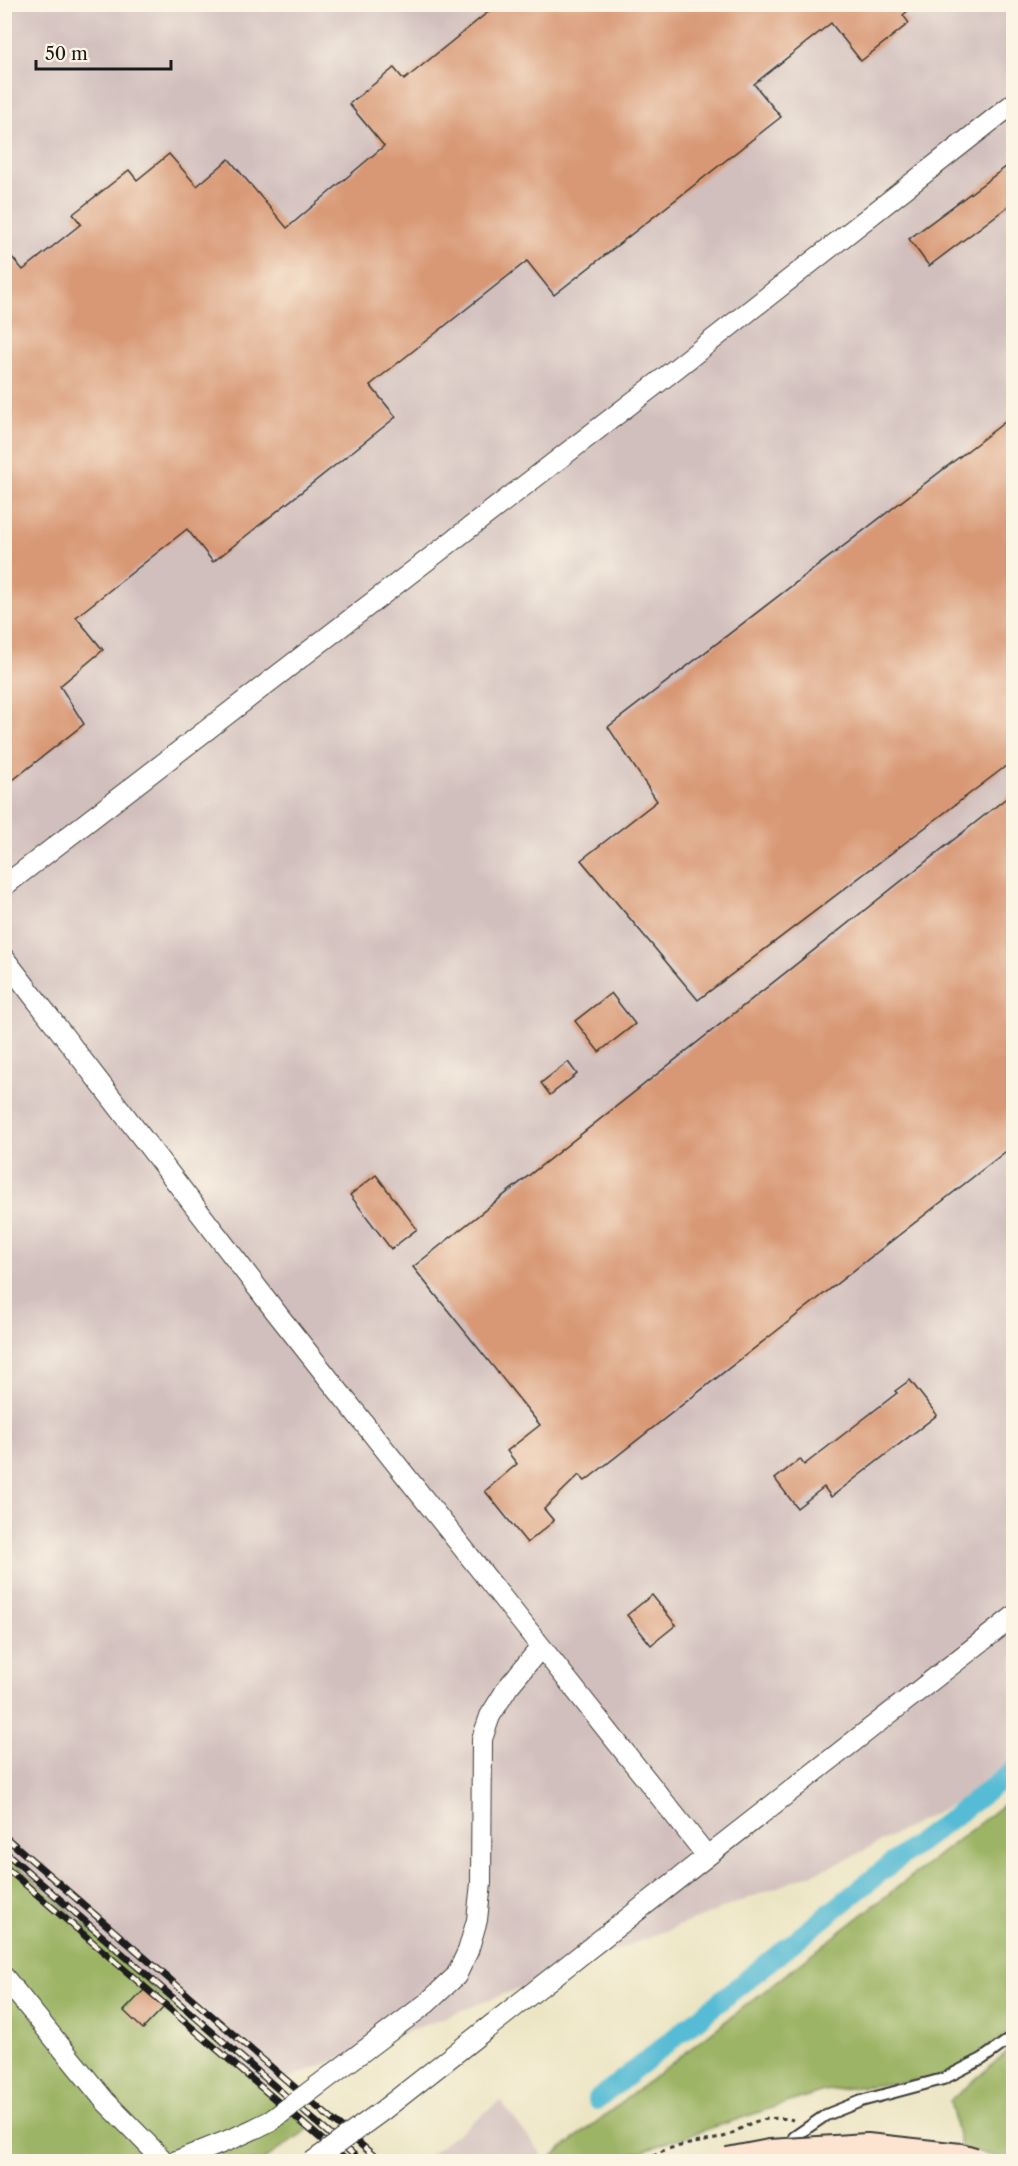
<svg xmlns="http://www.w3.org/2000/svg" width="1018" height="2166" font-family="'Libre Caslon Text',serif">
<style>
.industrial{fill:#d1bfbd}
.forest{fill:#9cb465;stroke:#5c6840;stroke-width:1.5}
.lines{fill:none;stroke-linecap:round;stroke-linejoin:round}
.canal{stroke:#56bbd4;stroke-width:20}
.building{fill:#d89875}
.lane-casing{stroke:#3b3a35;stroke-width:14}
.street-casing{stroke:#3b3a35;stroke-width:22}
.path{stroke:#3b3a35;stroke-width:3;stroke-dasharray:4.5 4.5;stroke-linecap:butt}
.lane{stroke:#fff;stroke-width:10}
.street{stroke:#fff;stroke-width:20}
.rail-casing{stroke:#1c1c1c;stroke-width:7}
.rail{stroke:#fcf5e5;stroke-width:4.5;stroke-dasharray:14;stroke-linecap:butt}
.street-bridge-casing{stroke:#3b3a35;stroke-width:22;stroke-linecap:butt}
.secondary-bridge-casing{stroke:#3b3a35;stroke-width:32;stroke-linecap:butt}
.street-bridge{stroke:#fff;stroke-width:20}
.secondary-bridge{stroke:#fde4d1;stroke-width:28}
</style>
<rect width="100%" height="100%" fill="#fcf5e5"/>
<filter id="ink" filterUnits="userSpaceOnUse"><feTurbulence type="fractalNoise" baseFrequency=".0167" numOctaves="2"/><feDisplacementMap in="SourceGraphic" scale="12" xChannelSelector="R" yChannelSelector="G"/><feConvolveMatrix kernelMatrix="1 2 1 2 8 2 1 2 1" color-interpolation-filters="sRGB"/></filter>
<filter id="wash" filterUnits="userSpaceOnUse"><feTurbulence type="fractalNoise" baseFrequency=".008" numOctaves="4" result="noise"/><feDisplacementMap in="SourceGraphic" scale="24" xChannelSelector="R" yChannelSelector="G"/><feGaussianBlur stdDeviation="1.35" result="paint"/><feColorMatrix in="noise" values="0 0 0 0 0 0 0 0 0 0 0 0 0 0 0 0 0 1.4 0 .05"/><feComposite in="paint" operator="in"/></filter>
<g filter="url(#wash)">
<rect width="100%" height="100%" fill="#ece5c4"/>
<path class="industrial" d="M4,5H1013V1772L844,1861L223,2104L5,1905Z
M500,2101L547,2161H421Z"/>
<path class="forest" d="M1013,1797V2028L956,2076L823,2091L611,2161L551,2162L549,2159Z
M4,1853L310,2128L262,2161H5Z
M1013,2047V2161L961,2148L950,2101Z"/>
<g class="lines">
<path class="canal" d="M597,2100L892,1863L1014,1771"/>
</g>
<g id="blocks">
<path class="building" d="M498,4H916L903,15L909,23L861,61L831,23L754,84L781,117L554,295L527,261L370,385L396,417L213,562L187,529L76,617L103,650L60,686L84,724L4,787V248L23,270L81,224L73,214L129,170L137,180L169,154L197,186L229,159L287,228L384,146L349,104L394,68L404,80Z
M1014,161V202L929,266L909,239Z
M1014,415V760L698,1000L581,860L657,801L608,727Z
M1014,792V1145L585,1481L579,1475L544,1509L554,1521L527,1543L485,1491L517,1464L507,1451L540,1425L413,1267Z
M611,993L635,1024L599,1052L575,1021Z
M568,1062L577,1074L550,1095L541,1083Z
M376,1175L417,1229L391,1249L350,1195Z
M910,1380L937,1415L831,1497L824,1487L797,1508L775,1479L800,1459L804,1465L897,1393L895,1391Z
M652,1595L676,1625L651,1645L627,1615Z
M144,1990L164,2007L143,2029L124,2011Z"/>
</g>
</g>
<g filter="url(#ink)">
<use href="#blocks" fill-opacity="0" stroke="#3b3a35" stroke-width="1.5"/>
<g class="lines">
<g class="lane-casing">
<path id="lane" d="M792,2152L794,2137L826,2115L861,2101L943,2079L982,2059L1014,2036"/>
</g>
<g class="street-casing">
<path id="street" d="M4,886L655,385L1014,103
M4,958L279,1316L707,1856
M456,1976L468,1951L477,1920L481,1883L482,1739L490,1716L508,1687L541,1647
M4,1977L105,2101L165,2162
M485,2030L1014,1616
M174,2162L234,2138L256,2128"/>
</g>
<path class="path" d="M646,2162C660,2144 704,2144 726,2136C738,2131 748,2123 761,2120C773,2118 782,2117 793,2120"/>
<use href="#lane" class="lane"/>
<use href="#street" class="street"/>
<g class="rail-casing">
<path id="rail" d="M4,1836L381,2162
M4,1851L362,2162
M4,1866L348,2162"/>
</g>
<use href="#rail" class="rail"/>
<g class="street-bridge-casing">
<path id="street-bridge" d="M256,2128L272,2120L427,2003L456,1976
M312,2162L382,2111L485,2030"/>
</g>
<g class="secondary-bridge-casing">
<path id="secondary-bridge" d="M728,2162L770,2154L867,2148L960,2158L974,2162"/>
</g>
<use href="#street-bridge" class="street-bridge"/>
<use href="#secondary-bridge" class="secondary-bridge"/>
</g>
</g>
<rect width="1018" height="2166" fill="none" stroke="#fcf5e5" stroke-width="24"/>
<path d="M36 60v9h135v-9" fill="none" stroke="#1c1c1c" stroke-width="3"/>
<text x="45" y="60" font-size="18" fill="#1c1c1c" stroke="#fcf5e5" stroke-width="4.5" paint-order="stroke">50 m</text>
</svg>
